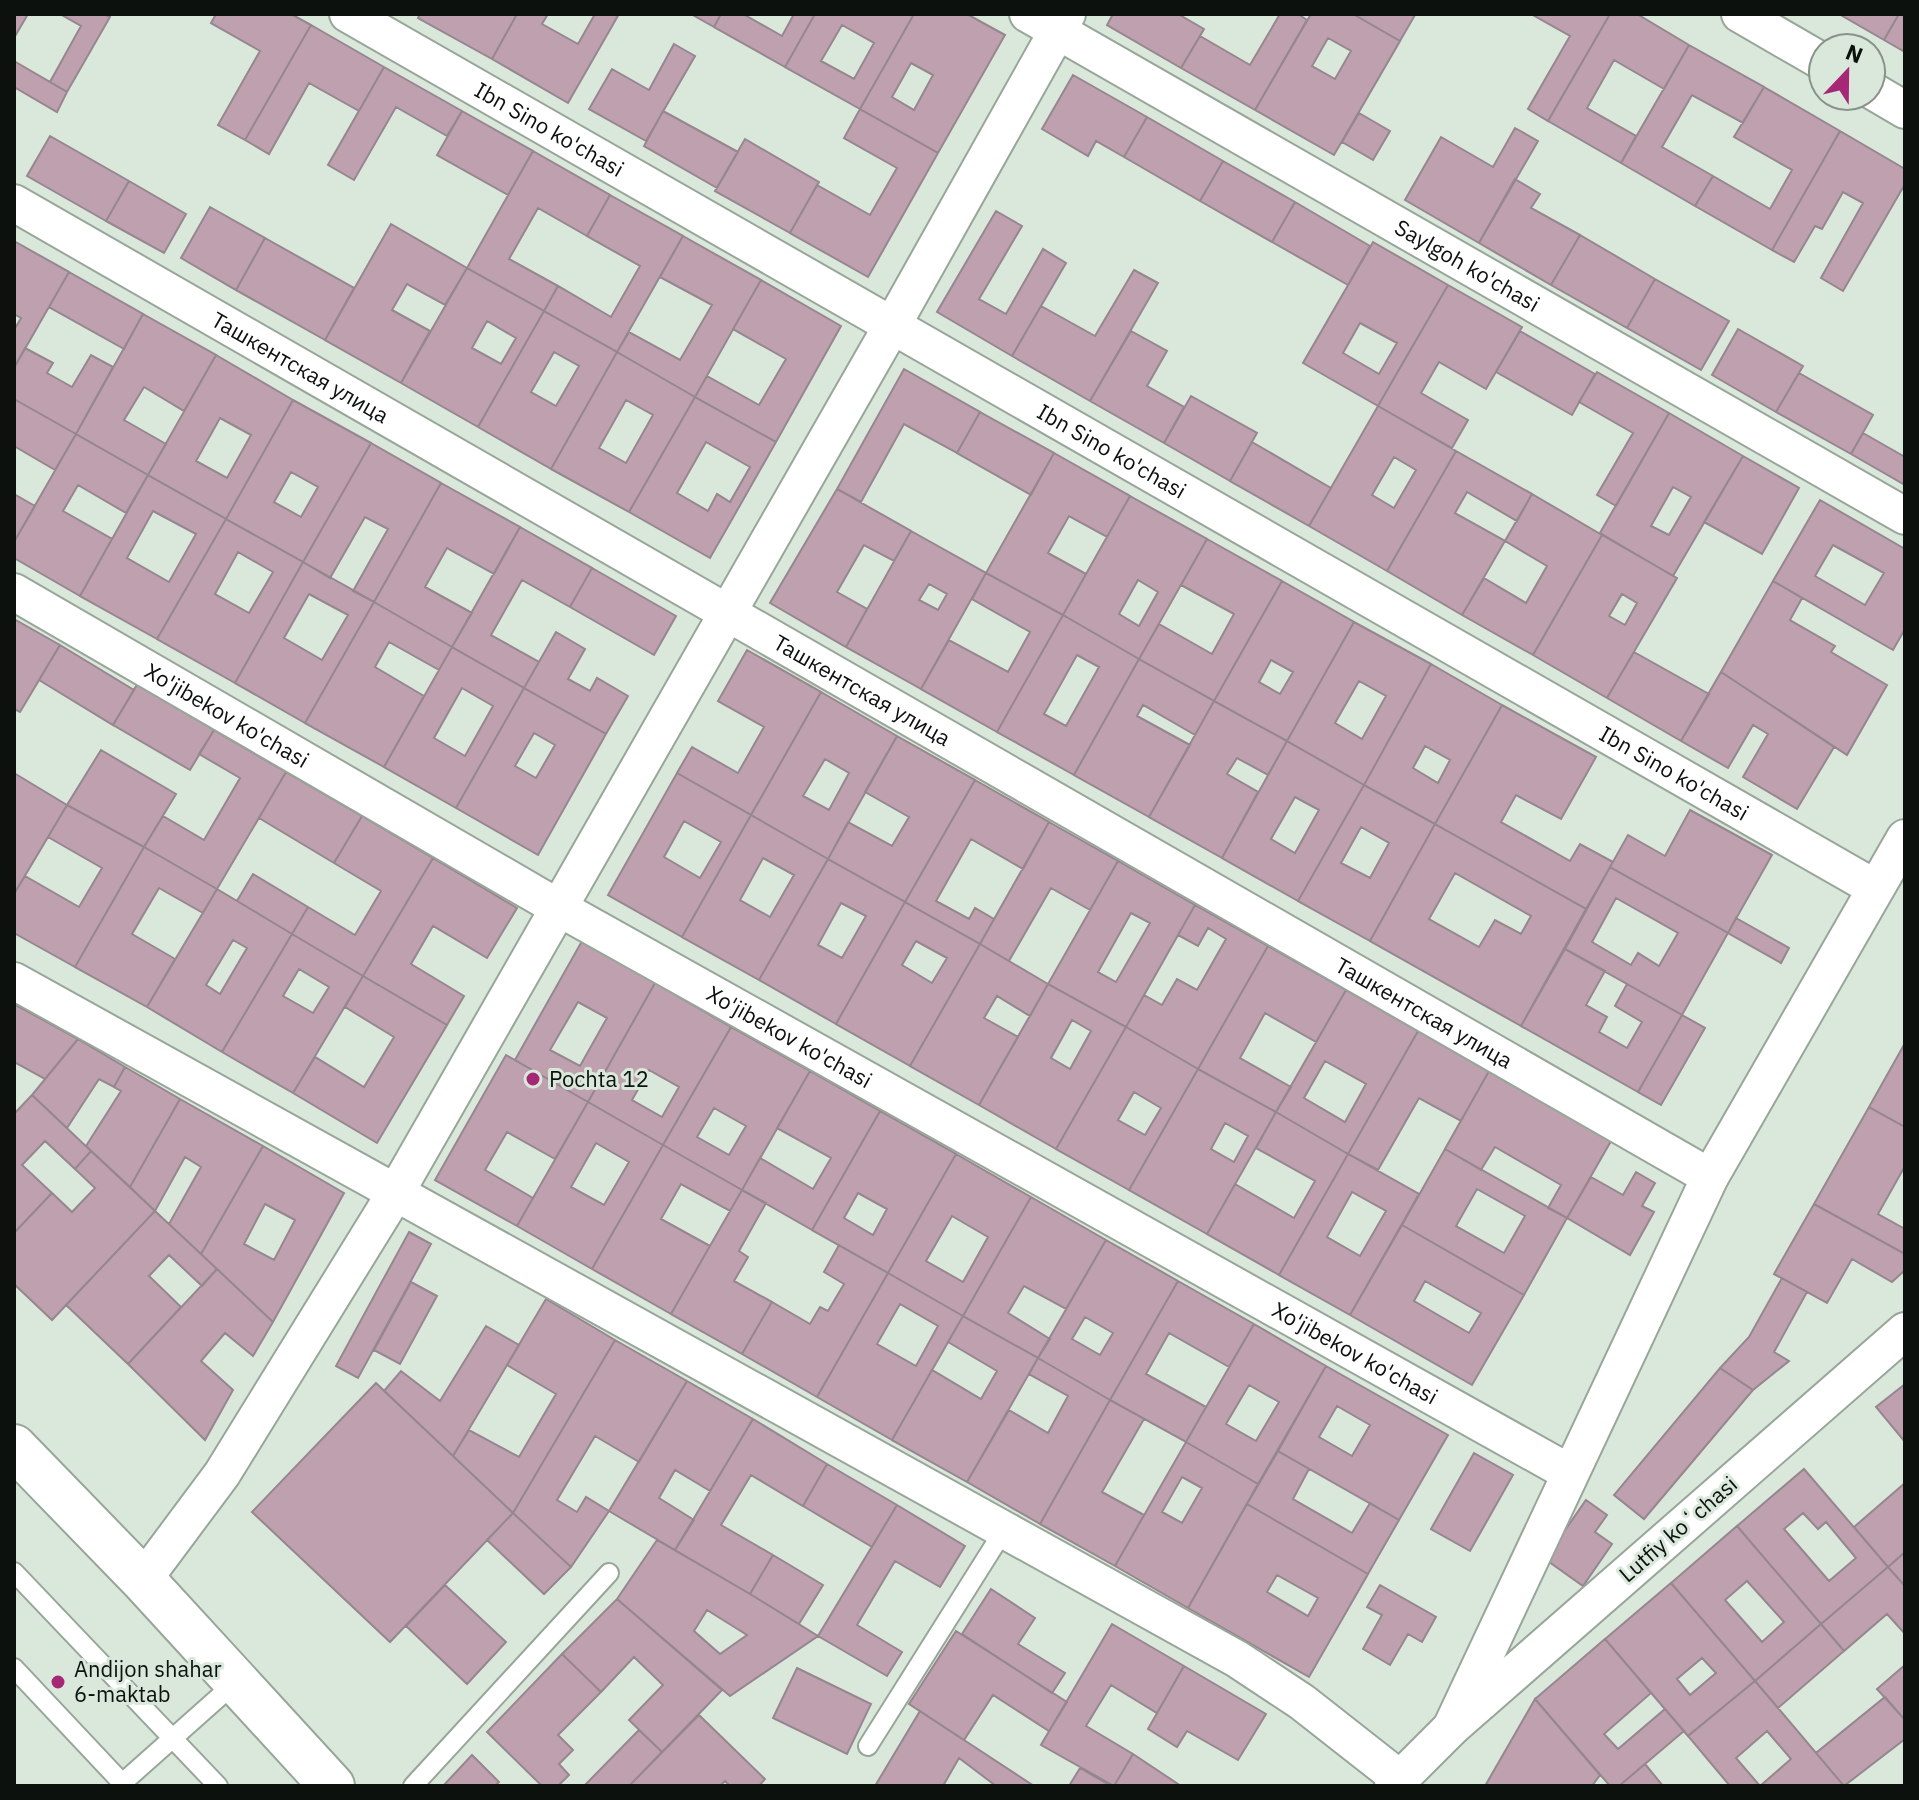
<svg xmlns="http://www.w3.org/2000/svg" width="1919" height="1800" font-family="'IBM Plex Sans',sans-serif">
<style>
.building{fill:#bea0af;stroke:#96868e;stroke-width:2;fill-rule:evenodd}
.lines{fill:none;stroke-linecap:round;stroke-linejoin:round}
.service-casing{stroke:#98a69a;stroke-width:22}
.minor-casing{stroke:#98a69a;stroke-width:40}
.secondary-casing{stroke:#98a69a;stroke-width:48}
.service{stroke:#fff;stroke-width:18}
.minor{stroke:#fff;stroke-width:36}
.secondary{stroke:#fff;stroke-width:44}
.poi-dot{fill:#a72777;stroke:#dae8dc;stroke-width:3}
.labels{text-anchor:middle;stroke-width:6;stroke-linejoin:round;paint-order:stroke}
.street-label{font-size:22px;fill:#0c110d;stroke:#dae8dc}
.poi-label{font-size:22px;fill:#0c110d;stroke:#dae8dc;text-anchor:start}
</style>
<rect width="100%" height="100%" fill="#dae8dc"/>
<path class="building" d="M14,14H28L14,38Z
M60,14H104L110,17L67,92L50,82L81,26Z
M216,14H291L311,25L245,140L218,125L260,51L211,23Z
M420,14H517L492,59L418,18Z
M517,14H548L542,24L578,44L595,14H619L568,103L492,59Z
M691,14H721L714,27Z
M721,14H743L782,36L794,14H815L785,67L714,27Z
M815,14H914L860,109L785,67ZM842,25L874,43L854,79L821,61Z
M914,14H967L1005,35L938,153L860,109ZM911,63L933,75L914,110L892,97Z
M1113,14H1178L1204,29L1181,68L1107,25Z
M1280,14H1298L1307,20L1255,110L1181,68L1200,36L1250,65Z
M1311,14H1353L1400,41L1334,155L1255,110ZM1328,38L1351,51L1335,79L1312,66Z
M1353,14H1414L1415,15L1400,41Z
M1531,14H1610L1548,121L1528,109L1570,36Z
M1610,14H1637L1689,45L1664,89L1614,60L1587,108L1636,136L1621,163L1548,121Z
M1839,14H1899L1884,40Z
M1899,14H1905V52L1884,40Z
M311,25L384,67L359,111L309,83L269,154L245,140Z
M674,44L695,56L646,141L589,109L612,69L649,90Z
M1689,45L1764,87L1743,123L1692,95L1662,147L1713,176L1695,206L1621,163Z
M14,61L67,92L57,112L14,87Z
M384,67L462,111L447,136L396,107L354,180L328,165Z
M1073,75L1147,117L1124,157L1096,141L1088,156L1042,129Z
M1764,87L1840,131L1772,250L1695,206L1713,176L1770,209L1792,170L1734,137Z
M860,109L938,153L868,277L790,233L817,185L870,215L897,168L844,138Z
M462,111L533,151L508,195L437,155Z
M663,111L738,152L717,188L644,146Z
M1359,113L1390,131L1373,160L1342,142Z
M1147,117L1223,161L1200,201L1124,157Z
M1515,128L1538,141L1479,243L1405,200L1441,137L1493,167Z
M1840,131L1905,169V184L1843,291L1821,278L1863,203L1843,192L1822,229L1815,226L1794,262L1772,250Z
M50,136L129,181L106,221L27,176Z
M745,139L819,182L790,233L715,191Z
M533,151L610,195L587,236L538,208L509,259L558,286L544,311L467,268Z
M1223,161L1295,202L1272,242L1200,201Z
M1515,179L1540,194L1531,208L1580,235L1551,285L1479,243Z
M129,181L186,214L164,253L106,221Z
M610,195L683,236L617,352L544,311L558,286L611,317L640,266L587,236Z
M1295,202L1370,246L1348,285L1272,242Z
M210,207L265,238L236,290L181,258Z
M996,211L1022,226L979,299L1006,314L1043,249L1066,263L1012,356L937,312Z
M391,224L467,268L445,305L407,284L392,310L430,331L401,383L325,340Z
M1580,235L1655,279L1627,328L1551,285Z
M683,236L761,280L695,397L617,352L629,332L680,360L712,305L660,277Z
M265,238L354,288L325,340L236,290Z
M14,241L69,272L14,368V330L21,318L14,314Z
M1373,242L1448,285L1378,406L1303,363ZM1360,323L1397,343L1379,374L1343,353Z
M467,268L544,311L478,427L401,383ZM487,321L516,338L501,364L472,348Z
M1134,270L1158,283L1090,401L1012,356L1041,306L1095,336Z
M69,272L143,314L124,349L49,307Z
M1655,279L1729,321L1701,370L1627,328Z
M761,280L841,326L776,442L695,397L707,376L759,405L786,359L733,329Z
M1448,285L1522,327L1486,389L1439,362L1421,393L1468,420L1452,448L1378,406Z
M544,311L617,352L551,469L478,427ZM554,352L579,366L556,406L531,392Z
M143,314L216,355L184,411L144,387L124,420L166,444L148,475L76,434Z
M1738,329L1803,366L1776,412L1712,375Z
M1131,331L1167,351L1147,386L1184,407L1164,443L1090,401Z
M1520,331L1595,374L1572,415L1496,372Z
M25,348L53,363L47,373L72,387L91,355L113,367L76,434L14,399V368Z
M617,352L695,397L629,512L551,469ZM626,400L653,415L626,463L599,448Z
M216,355L293,400L226,519L148,475ZM220,418L251,435L227,478L196,461Z
M904,369L980,412L957,453L904,424L861,502L837,489Z
M1597,372L1669,413L1616,506L1597,495L1633,433L1579,402Z
M1799,373L1873,415L1851,454L1776,412Z
M1191,396L1257,433L1230,481L1164,443Z
M695,397L776,442L710,558L629,512ZM706,442L750,467L730,502L717,494L708,511L677,493Z
M14,399L76,434L55,470L14,446Z
M293,400L371,443L303,562L226,519ZM291,472L318,487L301,517L274,502Z
M1378,406L1456,451L1387,571L1309,526ZM1394,457L1416,470L1394,508L1372,495Z
M980,412L1054,453L1031,495L957,453Z
M1669,413L1743,456L1673,576L1600,533ZM1673,487L1691,497L1669,535L1651,526Z
M1863,433L1905,457V485L1851,454Z
M76,434L148,475L126,513L78,485L63,511L112,539L80,596L14,558V542Z
M1252,442L1331,488L1309,526L1230,481Z
M371,443L441,483L374,602L353,591L388,529L365,517L330,578L303,562Z
M1456,451L1532,494L1517,521L1467,492L1455,513L1505,541L1462,615L1387,571Z
M1054,453L1130,496L1107,537L1069,516L1048,553L1086,574L1063,615L986,573Z
M1743,456L1799,488L1762,554L1704,522Z
M148,475L226,519L157,639L80,596ZM153,511L196,534L169,582L127,558Z
M441,483L520,527L494,574L447,548L425,587L472,613L452,647L374,602Z
M837,489L911,531L894,561L864,545L837,592L867,609L846,647L770,603Z
M14,494L35,506L14,542Z
M1532,494L1602,535L1533,655L1462,615L1484,578L1526,603L1547,566L1505,541Z
M1130,496L1207,539L1139,659L1063,615ZM1138,580L1158,592L1139,626L1119,614Z
M1820,500L1905,549V629L1893,650L1773,581ZM1833,545L1884,573L1865,605L1815,576Z
M226,519L303,562L235,683L157,639ZM238,552L273,572L249,613L215,594Z
M520,527L592,568L570,607L522,580L491,635L539,662L524,688L452,647Z
M911,531L986,573L921,689L846,647ZM929,584L947,594L938,610L919,600Z
M1602,535L1677,578L1607,698L1533,655ZM1622,594L1637,603L1625,625L1609,616Z
M1207,539L1282,581L1214,701L1139,659L1159,624L1212,654L1234,614L1181,585Z
M303,562L374,602L305,723L235,683ZM309,594L348,615L322,660L284,638Z
M592,568L676,616L654,655L570,607Z
M986,573L1063,615L997,732L921,689L949,640L1008,672L1030,632L972,599Z
M1282,581L1354,622L1287,741L1214,701ZM1271,660L1293,672L1280,694L1259,682Z
M1773,581L1802,598L1790,620L1835,646L1831,652L1887,685L1847,755L1721,672Z
M374,602L452,647L439,670L389,642L375,667L424,696L384,767L305,723Z
M1063,615L1139,659L1074,775L997,732ZM1077,655L1099,667L1066,726L1044,714Z
M14,619L60,645L20,712L14,709Z
M1354,622L1431,664L1364,785L1287,741ZM1359,681L1386,696L1362,739L1335,723Z
M556,632L585,649L568,679L590,691L597,678L628,696L606,734L524,688Z
M60,645L134,690L113,725L39,680Z
M452,647L524,688L456,808L384,767ZM462,688L493,706L465,756L434,738Z
M747,650L821,692L751,815L677,773L692,747L738,773L764,727L718,701Z
M1634,652L1709,694L1681,741L1607,698Z
M1139,659L1214,701L1195,735L1143,705L1137,716L1190,745L1149,817L1074,775Z
M1431,664L1502,705L1435,824L1364,785ZM1425,746L1450,760L1438,783L1413,768Z
M1721,672L1834,747L1797,809L1743,777L1768,734L1753,725L1728,768L1681,741Z
M138,683L214,730L190,770L113,725Z
M524,688L606,734L538,855L456,808ZM534,733L555,745L536,778L515,766Z
M821,692L897,736L828,859L751,815ZM825,759L849,773L829,810L803,796Z
M1214,701L1287,741L1268,775L1237,758L1227,774L1258,792L1222,858L1149,817Z
M1502,705L1596,757L1561,819L1516,795L1501,822L1570,861L1580,844L1613,862L1586,909L1435,824Z
M214,730L286,772L217,889L144,847L163,816L204,840L240,778L199,754Z
M897,736L975,780L905,902L828,859L848,822L892,846L909,817L865,792Z
M1287,741L1364,785L1298,901L1222,858ZM1295,797L1319,810L1295,853L1271,839Z
M101,750L176,794L144,847L67,805Z
M286,772L362,816L334,863L259,818Z
M14,773L67,805L14,894Z
M677,773L751,815L682,937L608,895ZM684,821L721,842L700,878L664,857Z
M975,780L1049,822L1023,869L971,839L936,901L969,919L975,908L994,919L980,944L905,902Z
M1364,785L1435,824L1370,941L1298,901ZM1361,827L1389,843L1370,878L1341,863Z
M67,805L144,847L75,967L14,933V894L25,876L79,907L102,868L48,837Z
M1690,810L1772,855L1728,933L1610,867L1628,835L1665,856Z
M751,815L828,859L759,980L682,937ZM763,858L794,875L770,917L740,900Z
M362,816L433,858L363,976L292,934L308,907L355,935L381,891L334,863Z
M1049,822L1118,861L1090,910L1051,888L1009,961L980,944Z
M1435,824L1586,909L1521,1026L1370,941ZM1455,873L1531,916L1521,934L1495,920L1479,947L1429,919Z
M144,847L217,889L203,913L159,888L132,934L175,959L147,1007L75,967Z
M433,858L517,908L487,958L433,926L411,964L464,996L447,1025L363,976Z
M828,859L905,902L836,1024L759,980ZM841,903L866,916L842,958L818,945Z
M1118,861L1195,905L1126,1027L1048,984ZM1131,913L1150,923L1116,982L1098,972Z
M1610,867L1728,933L1682,1015L1565,949ZM1616,898L1678,933L1659,966L1638,953L1631,965L1592,942Z
M253,874L308,907L292,934L237,901Z
M217,889L292,934L222,1052L147,1007ZM233,940L247,948L220,994L206,985Z
M905,902L980,944L910,1066L836,1024ZM916,941L947,958L932,983L902,965Z
M1195,905L1268,946L1198,1069L1126,1027L1144,995L1162,1005L1177,979L1197,990L1226,939L1208,928L1198,946L1178,935Z
M1736,918L1789,948L1781,963L1728,933Z
M292,934L363,976L293,1093L222,1052ZM299,969L329,987L313,1013L283,996Z
M582,941L655,983L588,1102L515,1060ZM578,1002L607,1018L580,1066L550,1050Z
M980,944L1048,984L1030,1016L997,996L984,1018L1018,1037L979,1105L910,1066Z
M1268,946L1346,990L1316,1042L1265,1013L1240,1058L1291,1087L1276,1112L1198,1069Z
M1565,949L1605,971L1586,1005L1607,1017L1599,1032L1627,1048L1642,1022L1615,1006L1627,984L1682,1015L1638,1092L1521,1026Z
M363,976L447,1025L377,1143L293,1093L315,1057L364,1087L394,1037L345,1007Z
M655,983L731,1027L663,1145L588,1102ZM649,1070L679,1087L662,1117L632,1100Z
M1048,984L1126,1027L1056,1149L979,1105ZM1072,1020L1091,1031L1070,1069L1051,1058Z
M1346,990L1418,1031L1348,1154L1276,1112ZM1325,1061L1366,1084L1345,1122L1304,1098Z
M14,1004L78,1039L45,1079L14,1062Z
M1682,1015L1705,1028L1661,1105L1638,1092Z
M731,1027L810,1071L742,1190L663,1145ZM714,1108L746,1126L729,1155L697,1137Z
M1126,1027L1198,1069L1129,1190L1056,1149ZM1134,1092L1161,1108L1145,1135L1118,1120Z
M1418,1031L1489,1071L1461,1121L1419,1098L1378,1170L1348,1154Z
M78,1039L125,1067L114,1087L99,1079L67,1128L32,1095Z
M1905,1043V1127L1869,1107Z
M506,1055L588,1102L555,1159L507,1132L485,1170L533,1198L517,1226L435,1180Z
M125,1067L180,1099L130,1187L86,1146L121,1091L114,1087Z
M1198,1069L1276,1112L1207,1234L1129,1190ZM1225,1123L1248,1136L1234,1162L1211,1149Z
M810,1071L880,1111L812,1230L742,1190L760,1158L813,1189L831,1158L777,1128Z
M1489,1071L1611,1141L1567,1218L1548,1208L1561,1185L1495,1147L1481,1170L1445,1149Z
M32,1095L91,1151L75,1169L45,1141L22,1165L52,1193L14,1233V1114Z
M180,1099L263,1146L201,1254L169,1224L201,1167L185,1157L155,1211L130,1187Z
M588,1102L663,1145L592,1269L517,1226ZM596,1143L629,1162L604,1205L571,1187Z
M1869,1107L1905,1127V1166L1878,1214L1905,1229V1254L1814,1204Z
M880,1111L956,1154L888,1273L812,1230ZM858,1193L887,1209L873,1235L844,1218Z
M1276,1112L1348,1154L1279,1275L1207,1234L1235,1184L1294,1218L1315,1181L1256,1148Z
M663,1145L742,1190L730,1211L681,1184L661,1219L710,1246L671,1314L592,1269Z
M263,1146L344,1193L273,1322L201,1254ZM265,1204L295,1220L274,1260L244,1244Z
M1445,1149L1567,1218L1524,1295L1402,1225ZM1477,1189L1525,1216L1504,1253L1456,1226Z
M91,1151L155,1211L52,1320L14,1284V1233L52,1193L72,1212L95,1188L75,1169Z
M956,1154L1031,1197L963,1316L888,1273ZM952,1216L988,1237L963,1282L926,1261Z
M1348,1154L1419,1194L1350,1315L1279,1275ZM1352,1192L1386,1211L1360,1256L1327,1237Z
M1636,1172L1655,1183L1642,1206L1654,1212L1630,1255L1567,1218L1591,1177L1623,1195Z
M742,1190L766,1203L739,1251L748,1257L734,1281L772,1302L742,1354L671,1314Z
M1031,1197L1106,1240L1066,1309L1024,1286L1008,1313L1050,1339L1038,1358L963,1316Z
M1814,1204L1905,1254V1270L1892,1282L1852,1259L1827,1303L1774,1274Z
M155,1211L217,1269L202,1286L169,1255L149,1276L181,1307L128,1364L66,1305Z
M1402,1225L1524,1295L1472,1385L1350,1315ZM1425,1281L1481,1313L1469,1333L1414,1301Z
M409,1232L431,1244L358,1378L336,1366Z
M1106,1240L1178,1281L1110,1400L1038,1358ZM1085,1317L1113,1333L1100,1355L1072,1339Z
M839,1245L888,1273L817,1397L742,1354L772,1302L810,1324L820,1307L828,1311L844,1284L824,1272Z
M217,1269L273,1322L253,1356L225,1333L201,1361L233,1390L205,1440L128,1364Z
M888,1273L963,1316L892,1440L817,1397ZM900,1304L938,1326L916,1366L877,1344Z
M1782,1278L1807,1292L1774,1352L1789,1361L1753,1390L1720,1368L1749,1337Z
M1178,1281L1254,1324L1229,1367L1169,1333L1146,1374L1206,1407L1186,1442L1110,1400Z
M411,1282L437,1296L400,1364L374,1350Z
M546,1299L615,1340L513,1513L453,1456L469,1430L519,1457L556,1394L507,1365Z
M963,1316L1038,1358L967,1482L892,1440L932,1370L981,1399L997,1371L948,1342Z
M1254,1324L1326,1366L1258,1484L1186,1442ZM1249,1385L1279,1402L1256,1441L1226,1424Z
M486,1326L519,1345L453,1456L384,1391L401,1371L440,1401Z
M615,1340L687,1381L639,1462L595,1436L557,1500L577,1512L586,1497L609,1511L571,1567L513,1513Z
M1038,1358L1110,1400L1040,1524L967,1482L1009,1410L1048,1433L1068,1396L1029,1374Z
M1326,1366L1448,1435L1399,1520L1278,1451ZM1337,1406L1370,1425L1352,1456L1319,1437Z
M1720,1368L1753,1390L1644,1519L1614,1495Z
M687,1381L753,1419L710,1491L675,1470L659,1498L694,1520L675,1550L609,1511Z
M376,1383L513,1513L390,1642L252,1512Z
M1905,1384V1442L1876,1407Z
M1110,1400L1144,1419L1102,1492L1144,1515L1115,1566L1040,1524Z
M753,1419L827,1464L803,1506L751,1475L721,1525L773,1555L750,1594L675,1550Z
M1186,1442L1258,1484L1188,1608L1115,1566ZM1182,1477L1202,1488L1182,1523L1162,1512Z
M1278,1451L1309,1469L1293,1499L1352,1533L1370,1503L1399,1520L1368,1574L1247,1504Z
M1474,1453L1513,1475L1470,1551L1431,1529Z
M827,1464L897,1505L872,1547L803,1506Z
M1804,1469L1888,1567L1821,1624L1737,1526ZM1803,1513L1818,1529L1826,1522L1856,1558L1829,1581L1784,1529Z
M1905,1483V1552L1888,1567L1854,1527Z
M1586,1500L1607,1515L1595,1532L1612,1544L1583,1586L1545,1559Z
M1247,1504L1368,1574L1309,1677L1188,1608ZM1277,1575L1318,1598L1308,1616L1267,1592Z
M897,1505L965,1546L940,1587L895,1561L857,1625L902,1652L887,1676L818,1636Z
M513,1513L571,1567L544,1594L487,1540Z
M1737,1526L1821,1624L1755,1681L1671,1583ZM1747,1581L1784,1622L1762,1642L1725,1600Z
M657,1540L750,1594L818,1636L730,1696L617,1599ZM707,1610L747,1635L720,1654L694,1631Z
M1905,1552V1586L1888,1567Z
M773,1555L823,1585L799,1624L750,1594Z
M1888,1567L1905,1586V1634L1887,1614L1844,1651L1821,1624Z
M1671,1583L1755,1681L1688,1736L1605,1639ZM1702,1658L1716,1673L1690,1695L1677,1679Z
M445,1585L506,1642L467,1684L406,1626Z
M1380,1585L1436,1617L1422,1642L1408,1634L1390,1665L1363,1649L1382,1615L1367,1607Z
M991,1589L1035,1618L1018,1644L1065,1673L1052,1693L962,1634Z
M617,1599L722,1690L662,1752L629,1720L663,1685L634,1657L601,1692L562,1654Z
M1112,1624L1184,1666L1157,1713L1111,1685L1086,1726L1133,1754L1114,1786L1041,1745Z
M1821,1624L1844,1651L1778,1708L1755,1681Z
M956,1631L1067,1702L1049,1731L993,1695L964,1740L909,1704Z
M1605,1639L1651,1693L1604,1734L1618,1749L1665,1709L1684,1731L1619,1786H1610L1535,1699Z
M562,1654L601,1692L558,1735L573,1750L559,1764L569,1775L558,1786H542L487,1732Z
M1905,1665V1720L1877,1689Z
M1184,1666L1266,1714L1238,1760L1187,1731L1177,1747L1148,1729Z
M797,1668L871,1704L847,1754L773,1718Z
M1755,1681L1778,1708L1844,1786H1730L1688,1736ZM1767,1731L1791,1759L1760,1786L1736,1758Z
M1885,1697L1905,1720V1739L1844,1786L1816,1753Z
M1535,1699L1600,1775L1592,1786H1485Z
M920,1711L964,1740L1034,1786H996L959,1758L943,1786H875Z
M699,1715L765,1779L759,1786H730L725,1781L720,1786H629Z
M639,1730L662,1752L629,1786H584Z
M1133,1754L1181,1786H1114Z
M472,1755L499,1782L495,1786H443Z
M1645,1764L1663,1786H1619Z
M1080,1768L1111,1786H1069Z"/>
<g class="lines">
<g class="service-casing">
<path id="service" d="M14,1572L218,1786
M14,1668L125,1786
M868,1746L1004,1530
M119,1786L236,1682
M413,1786L609,1573"/>
</g>
<g class="minor-casing">
<g id="minor">
<path id="s1" d="M348,14L1875,888"/>
<path id="s2" d="M1028,14L1905,516"/>
<path d="M1740,14L1823,62"/>
<path d="M1871,90L1905,110"/>
<path id="s3" d="M14,203L1710,1177"/>
<path id="s4" d="M14,592L559,908L1568,1472"/>
<path d="M14,981L1237,1659L1302,1702L1400,1779"/>
<path d="M143,1580L222,1474L396,1192L893,324L1067,14"/>
<path d="M1451,1728L1710,1177L1905,838"/>
<path d="M1393,1786L1451,1728L1905,1331"/>
</g>
</g>
<g class="secondary-casing">
<path id="secondary" d="M14,1447L143,1580L332,1786"/>
</g>
<use href="#service" class="service"/>
<use href="#minor" class="minor"/>
<use href="#secondary" class="secondary"/>
</g>
<g class="poi-dot">
<circle cx="533" cy="1079" r="8"/>
<circle cx="58" cy="1682" r="8"/>
</g>
<g class="labels">
<g class="street-label">
<text dy="8" stroke="none"><textPath href="#s1" startOffset="232">Ibn Sino ko'chasi</textPath></text>
<text dy="8" stroke="none"><textPath href="#s2" startOffset="506">Saylgoh ko'chasi</textPath></text>
<text dy="8" stroke="none"><textPath href="#s3" startOffset="330">Ташкентская улица</textPath></text>
<text dy="8" stroke="none"><textPath href="#s1" startOffset="880">Ibn Sino ko'chasi</textPath></text>
<text dy="8" stroke="none"><textPath href="#s3" startOffset="978">Ташкентская улица</textPath></text>
<text dy="8" stroke="none"><textPath href="#s4" startOffset="246">Xo'jibekov ko'chasi</textPath></text>
<text dy="8" stroke="none"><textPath href="#s1" startOffset="1528">Ibn Sino ko'chasi</textPath></text>
<text dy="8" stroke="none"><textPath href="#s3" startOffset="1626">Ташкентская улица</textPath></text>
<text dy="8" stroke="none"><textPath href="#s4" startOffset="894">Xo'jibekov ko'chasi</textPath></text>
<text dy="8" stroke="none"><textPath href="#s4" startOffset="1542">Xo'jibekov ko'chasi</textPath></text>
<text transform="translate(1678 1529) rotate(-41)" y="8">Lutfiy koʻchasi</text>
</g>
<g class="poi-label">
<text x="549" y="1087">Pochta 12</text>
<text x="74" y="1677">Andijon shahar<tspan x="74" dy="25">6-maktab</tspan></text>
</g>
</g>
<rect width="1919" height="1800" fill="none" stroke="#0c110d" stroke-width="32"/>
<g transform="translate(1847 72) rotate(22)"><circle r="38" fill="#dae8dc" stroke="#889289" stroke-width="2"/>
<path d="M0-6L14 30L0 20L-14 30Z" fill="#a72777"/>
<text y="-12" font-size="22" font-weight="bold" text-anchor="middle" fill="#0c110d">N</text>
</g>
</svg>
